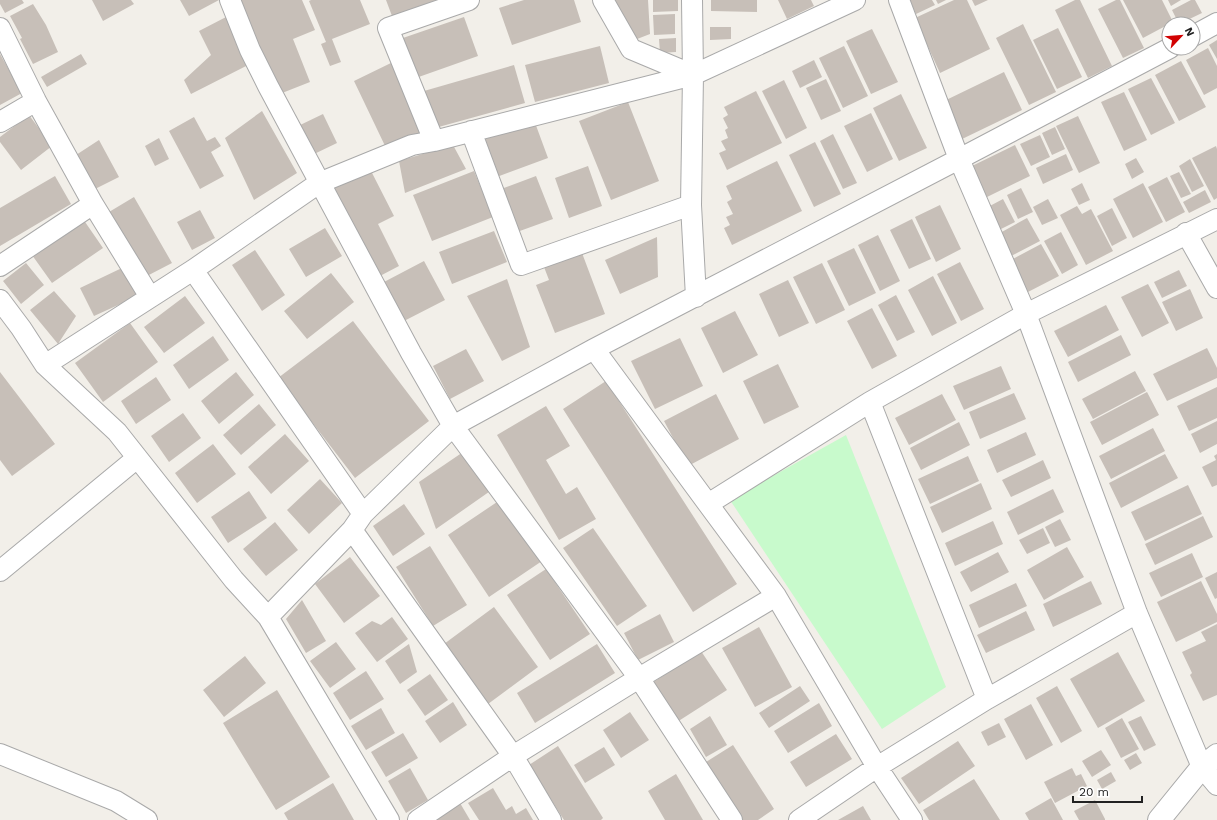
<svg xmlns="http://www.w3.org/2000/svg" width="1217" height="820" font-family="'Work Sans',sans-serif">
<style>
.park{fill:#c8facc}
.building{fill:#c7bfb8}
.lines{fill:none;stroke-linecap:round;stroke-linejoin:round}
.minor-casing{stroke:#a9a9a9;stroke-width:22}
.tertiary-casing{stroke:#a9a9a9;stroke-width:24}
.minor{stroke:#fff;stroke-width:20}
.tertiary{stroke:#fff;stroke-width:22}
</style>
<rect width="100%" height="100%" fill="#f2efe9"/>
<path class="park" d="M846,435L946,687L882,729L730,500Z"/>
<path class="building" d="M0,0H22L24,3L5,13L0,4Z
M92,0H131L134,4L103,21Z
M180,0H219L189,16Z
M236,0H302L315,30L293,39L310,82L277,95Z
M311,0H360L370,24L332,39L341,62L330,66L321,44L326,42L309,1Z
M386,0H437L392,16Z
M524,0H574L581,22L512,45L499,8Z
M612,0H648L650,34L632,41Z
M653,0H678V11L653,12Z
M711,0H757V12L711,11Z
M778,0H811L814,6L787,19Z
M909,0H932L935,5L916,14Z
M936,0H946L938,4Z
M954,0H967L990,49L940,73L915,18Z
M972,0H988L975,6Z
M1075,0H1080L1112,66L1088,78L1055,10Z
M1116,0H1120L1144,48L1123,58L1098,9Z
M1123,0H1162L1173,22L1143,38Z
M1168,0H1181L1171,6Z
M1191,0H1195L1202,13L1179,24L1172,10Z
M33,4L46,25L58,52L33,64L20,39L22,38L10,16Z
M675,14V34L654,35L653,15Z
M228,16L252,63L191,94L184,80L211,55L199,31Z
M464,17L478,56L413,79L400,39Z
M1023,24L1056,92L1029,105L996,38Z
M710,27H731V39L710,40Z
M1058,28L1082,77L1057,89L1033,40Z
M872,29L898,82L871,94L846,41Z
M676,38V52L660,53L659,39Z
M1217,40V59L1209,45Z
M600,46L609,83L535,102L525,65Z
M844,46L868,96L843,108L819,58Z
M1208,48L1217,66V88L1204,95L1186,60Z
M0,54L22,93L0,105Z
M81,54L87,64L47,87L41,77Z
M814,60L822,77L800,88L792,71Z
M1181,61L1206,107L1179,121L1155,75Z
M393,62L426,131L387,150L354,81Z
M514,65L525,103L435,128L424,91Z
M1004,72L1022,110L960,140L942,102Z
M1151,78L1175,123L1151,135L1128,89Z
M826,79L841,111L821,120L806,88Z
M784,80L807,128L786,139L762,91Z
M756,91L782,143L727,170L719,153L726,150L721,141L728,138L725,130L728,128L723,118L728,115L724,107Z
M1124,92L1147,140L1124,151L1101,102Z
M901,94L927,148L899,161L873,108Z
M628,102L659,181L611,200L579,121Z
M262,111L297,173L254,200L225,138Z
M871,113L893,159L867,172L844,126Z
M323,114L337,143L310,156L296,127Z
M29,115L52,146L21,170L0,142V137Z
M1078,116L1100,163L1079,173L1056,126Z
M194,117L207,141L215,137L221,146L211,152L224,176L200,189L169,131Z
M534,120L548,158L494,178L480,140Z
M1055,127L1065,149L1052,155L1042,133Z
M833,134L857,183L843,189L820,141Z
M1040,135L1050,157L1031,166L1020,144Z
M159,138L169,159L155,166L145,146Z
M99,140L119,177L95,189L76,155Z
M815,142L841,194L814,207L789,155Z
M453,145L466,169L405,193L399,161Z
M1015,145L1030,176L987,197L972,166Z
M1216,146L1217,149V198L1214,200L1192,158Z
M1066,154L1073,170L1043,184L1036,168Z
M1136,158L1144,172L1132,179L1125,164Z
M1190,159L1204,186L1192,192L1179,166Z
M777,161L802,211L732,245L724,228L730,225L726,217L733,214L727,202L732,199L726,186Z
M588,166L602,206L569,218L555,178Z
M370,169L394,216L378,224L399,266L378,277L333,188Z
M474,171L493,217L432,241L413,195Z
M1179,172L1191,194L1181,198L1170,176Z
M55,176L71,204L0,246V208Z
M536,176L553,219L517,232L501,189Z
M1167,177L1185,212L1166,222L1148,187Z
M1082,183L1090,200L1079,205L1071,189Z
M1143,183L1163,222L1133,238L1113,199Z
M1021,188L1033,212L1018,219L1007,195Z
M1205,190L1211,202L1189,213L1183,202Z
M134,197L172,263L145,277L109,212Z
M1003,199L1015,222L997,231L986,208Z
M1048,199L1058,218L1042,225L1033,207Z
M940,205L961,249L936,262L915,217Z
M1077,206L1082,214L1091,209L1113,251L1086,265L1060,215Z
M1112,208L1127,238L1112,246L1097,216Z
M200,210L215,238L192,250L177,222Z
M1027,218L1040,241L1011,256L1000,233Z
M83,219L103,248L52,283L32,255Z
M912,219L931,259L909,269L890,230Z
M325,228L342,256L306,277L289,249Z
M494,231L507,262L452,284L439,252Z
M1061,232L1078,265L1062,274L1044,241Z
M878,235L900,281L880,291L858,245Z
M657,237L658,277L620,294L605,260Z
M1041,244L1059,276L1026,293L1009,261Z
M854,248L876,293L849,306L827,261Z
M255,250L285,295L262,311L232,265Z
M582,253L605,314L555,333L536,285L549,280L544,267Z
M424,261L445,300L404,321L384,282Z
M960,262L984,309L961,321L937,274Z
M26,263L44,285L21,304L3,281Z
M822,263L845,310L816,324L793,277Z
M124,267L138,296L94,316L80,288Z
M1179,270L1187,286L1162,298L1154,282Z
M331,273L354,302L307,339L284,311Z
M933,276L957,323L932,336L908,290Z
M507,279L530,347L502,361L467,296Z
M788,280L809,323L779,337L759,294Z
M1148,284L1169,323L1142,337L1121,297Z
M1190,289L1203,318L1176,331L1162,302Z
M54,291L76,316L58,344L30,310Z
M896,295L915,332L897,341L878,305Z
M185,296L205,323L164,353L144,327Z
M1106,305L1119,330L1068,357L1054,331Z
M872,308L897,356L872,369L847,321Z
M735,311L758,355L723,373L701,328Z
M353,321L429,421L355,478L278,378Z
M130,323L158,362L103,402L75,363Z
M1121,335L1131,355L1078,382L1068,362Z
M213,336L229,360L189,389L173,365Z
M680,338L703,386L655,409L631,361Z
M1207,348L1217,368V378L1167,401L1153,374Z
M466,349L484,381L450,399L433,366Z
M778,364L799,407L764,424L743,381Z
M1001,366L1011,389L964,410L953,386Z
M1135,371L1146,391L1093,419L1082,399Z
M0,372L55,444L12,476L0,460Z
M236,372L254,395L219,424L201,401Z
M156,377L171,400L136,424L121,401Z
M606,381L737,584L693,612L563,409Z
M1217,387V418L1189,431L1177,406Z
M1147,392L1159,415L1102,445L1090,422Z
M1014,393L1026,419L980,439L969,412Z
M716,394L739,439L688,466L664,421Z
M942,394L956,420L909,445L895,418Z
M259,404L276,425L241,455L223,435Z
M546,406L570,446L546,460L566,494L577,487L596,519L559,540L497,435Z
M183,413L201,438L169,462L151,436Z
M1217,421V444L1200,453L1191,434Z
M959,422L970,445L921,470L910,448Z
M1153,428L1165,451L1111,479L1099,456Z
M1026,432L1036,455L997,473L987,450Z
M285,434L309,461L271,494L248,467Z
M213,444L236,474L197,503L175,473Z
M469,448L496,487L436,529L419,482Z
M1165,454L1178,478L1121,508L1109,483Z
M1217,454V485L1212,487L1202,467L1216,460L1214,456Z
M968,456L979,481L930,504L918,479Z
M1043,460L1051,478L1011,497L1002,480Z
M320,479L342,503L309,534L287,510Z
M981,483L992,509L942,533L930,507Z
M1188,485L1202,514L1145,541L1131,512Z
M1053,489L1064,512L1018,535L1007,512Z
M249,491L267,518L228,543L211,517Z
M500,500L542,561L489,597L448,535Z
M404,504L425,534L393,556L373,526Z
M1203,516L1213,537L1155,565L1145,544Z
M1060,519L1071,540L1055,547L1045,527Z
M993,521L1003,544L955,566L945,543Z
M275,522L298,550L266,576L243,549Z
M593,528L647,606L617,626L563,548Z
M1043,528L1050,543L1027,554L1019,540Z
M430,546L467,605L433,626L396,567Z
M1067,547L1084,577L1044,600L1027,570Z
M998,552L1009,572L971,592L960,572Z
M1192,553L1203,577L1161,597L1149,573Z
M350,557L380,596L344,623L315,584Z
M546,569L590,634L550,660L507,595Z
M1217,572V598L1215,599L1205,578Z
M1091,581L1102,604L1053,627L1043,604Z
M1201,581L1217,614V622L1176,642L1157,602Z
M1016,583L1027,606L979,628L969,605Z
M302,600L326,641L306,653L286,619Z
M494,607L538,667L488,704L444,644Z
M1026,611L1035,630L986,653L977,635Z
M660,614L674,642L638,660L624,633Z
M392,617L408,639L377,662L355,633L372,621L381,625Z
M1217,624V695L1203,701L1190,675L1192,673L1182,652L1206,641L1201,632Z
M759,627L792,687L755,707L722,648Z
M336,642L356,669L330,688L310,661Z
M409,644L417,672L400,684L385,661Z
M597,644L615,673L535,723L517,693Z
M701,651L727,690L677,722L652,683Z
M1118,652L1145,701L1098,728L1070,679Z
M245,656L266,683L224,717L203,690Z
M366,671L384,699L350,720L333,693Z
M430,674L448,700L425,716L407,690Z
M800,686L810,701L769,728L759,713Z
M1057,686L1082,731L1061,743L1036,698Z
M277,690L330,777L276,810L223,723Z
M453,702L467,725L440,743L425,721Z
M819,703L832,726L788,753L774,731Z
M1031,704L1053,745L1026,760L1004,719Z
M381,708L395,733L366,750L351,726Z
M630,712L649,740L621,758L603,730Z
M710,716L727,745L706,757L690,729Z
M1141,716L1156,745L1144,751L1128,722Z
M1122,718L1139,749L1121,758L1105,728Z
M999,723L1006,737L988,746L981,732Z
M403,733L418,758L386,777L371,752Z
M836,734L852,759L806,787L790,762Z
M958,741L975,766L919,804L901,778Z
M733,745L774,809L758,820H743L706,762Z
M558,746L603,818L601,820H564L529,765Z
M604,747L615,765L585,783L574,765Z
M1101,750L1111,765L1092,777L1082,761Z
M1136,753L1142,763L1130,770L1124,760Z
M410,768L428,800L406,813L388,781Z
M1072,768L1076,776L1081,774L1087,786L1055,803L1044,782Z
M1111,772L1116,781L1102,789L1097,780Z
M676,774L703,820H665L648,791Z
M974,779L1000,820H929L923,810Z
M333,783L354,820H288L284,813Z
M493,788L506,810L512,806L516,814L526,808L533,820H479L468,803Z
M1051,798L1063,820H1029L1025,813Z
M1095,800L1105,819V820H1079L1074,811Z
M460,803L470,820H431Z
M863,806L871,820H838Z"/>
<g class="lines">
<g class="minor-casing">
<path id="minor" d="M230,0L250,50L268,86L411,353L453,426L639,678L732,820
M603,0L631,49L693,75
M692,0L693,75L691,205L696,297
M899,0L959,159L1026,314L1137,613L1202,767L1217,785
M0,28L36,101L93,204L150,297
M1193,36L1217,23
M0,122L36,101
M471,131L521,265L691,205
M434,141L388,28L469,0
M1186,233L1217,288
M0,266L93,204
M193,270L363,514
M0,300L21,328L45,365L117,432L234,580L268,617L389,820
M594,349L708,504L870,402L1026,314L1217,219
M45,365L193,270L319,183L412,145L434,141L693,75L855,0
M870,402L987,699
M708,504L776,596L877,767L912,820
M352,530L513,756L551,820
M0,571L137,458
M268,617L352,530L363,514L453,426L594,349L959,159L1170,48
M0,754L116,801L147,820
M418,820L513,756L639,678L776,596
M799,820L877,767L987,699L1137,613"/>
</g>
<g class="tertiary-casing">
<path id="tertiary" d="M1159,820L1202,767L1217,755"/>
</g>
<use href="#minor" class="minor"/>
<use href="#tertiary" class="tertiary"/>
</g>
<g transform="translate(1181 36) rotate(64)"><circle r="19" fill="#ffffff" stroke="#a7a7a7"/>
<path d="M0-3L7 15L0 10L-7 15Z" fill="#d20102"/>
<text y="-6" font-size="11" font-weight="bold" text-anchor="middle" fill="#222222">N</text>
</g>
<path d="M1073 796v6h69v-6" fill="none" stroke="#222222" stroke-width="2"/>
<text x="1079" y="796" font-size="12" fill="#222222" stroke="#ffffff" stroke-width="3" paint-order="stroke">20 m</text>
</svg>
